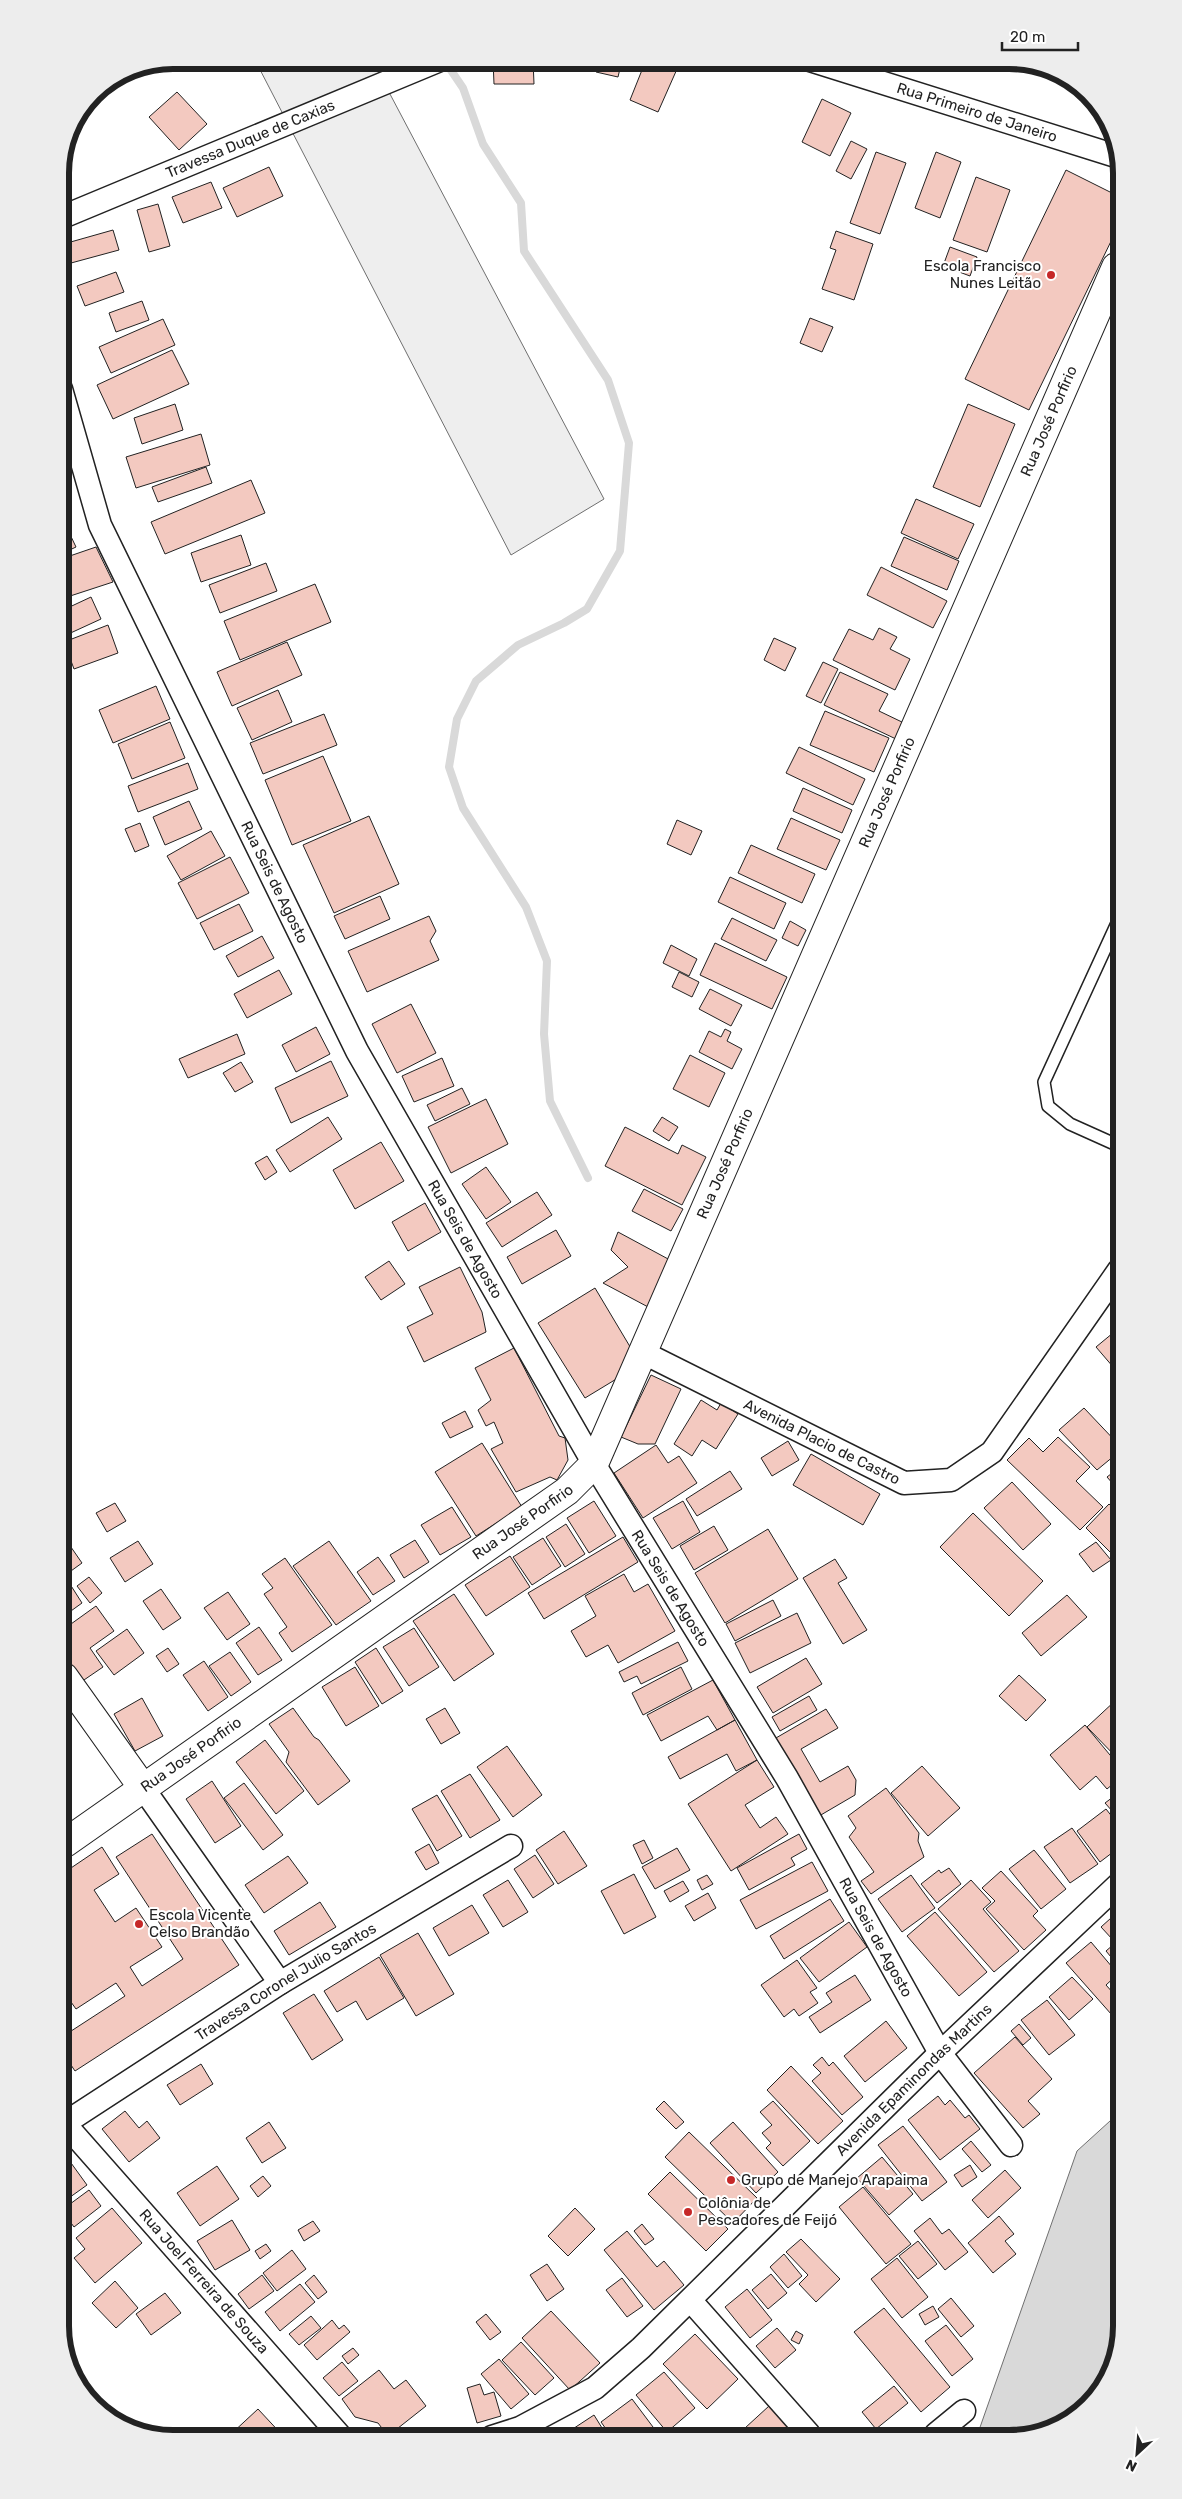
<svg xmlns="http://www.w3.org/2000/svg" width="1182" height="2499" font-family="Rubik,sans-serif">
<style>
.green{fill:#eee;stroke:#6f6f6f}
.water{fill:#d9d9d9;stroke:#6f6f6f}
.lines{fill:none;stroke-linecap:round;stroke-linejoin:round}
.stream{stroke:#d9d9d9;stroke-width:8}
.building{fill:#f3c9c0;stroke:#222}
.service-casing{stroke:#222;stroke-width:14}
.minor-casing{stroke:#222;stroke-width:25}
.tertiary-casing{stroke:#222;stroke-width:30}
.service{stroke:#fff;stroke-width:11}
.minor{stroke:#fff;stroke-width:22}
.tertiary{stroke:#fff;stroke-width:28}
.poi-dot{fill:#c62828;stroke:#fff;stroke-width:2}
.labels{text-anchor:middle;stroke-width:4;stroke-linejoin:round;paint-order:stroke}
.street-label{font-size:15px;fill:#222;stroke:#fff}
.poi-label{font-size:15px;fill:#222;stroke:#fff;text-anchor:start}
.rim{fill:none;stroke:#222;stroke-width:6}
</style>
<rect width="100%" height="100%" fill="#fff"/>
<path class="green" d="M255,60H372L604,499L511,555Z"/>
<path class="water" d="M1121,2111L1122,2326L1099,2394L1045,2433H978L1077,2151Z"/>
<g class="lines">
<path class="stream" d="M444,60L463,88L483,144L521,203L524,251L608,380L629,443L620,551L587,609L564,623L518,645L476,681L457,719L449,767L463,808L526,907L547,961L544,1034L550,1101L588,1178"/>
</g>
<path class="building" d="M493,60H533L534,84H494Z
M551,60H576V65L551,63Z
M599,60H622L618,77L596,72Z
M646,60H681L658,112L630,100Z
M103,86L108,90L96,103L90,98Z
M177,92L207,124L179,150L149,117Z
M822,99L851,113L830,156L802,142Z
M851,141L867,149L851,179L836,171Z
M876,152L906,163L880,234L850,223Z
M936,152L961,162L940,218L915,208Z
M269,167L283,196L237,217L223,188Z
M1066,170L1116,195V231L1029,410L965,379Z
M976,177L1010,190L987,252L953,240Z
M211,182L222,208L183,223L172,197Z
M158,204L170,246L149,252L137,210Z
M113,230L119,250L60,266V245Z
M836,231L873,244L854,300L822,289L836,250L830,248Z
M950,247L977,257L970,276L943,266Z
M116,272L124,292L85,306L77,286Z
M142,301L149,320L116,332L109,313Z
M810,318L833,327L822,352L800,343Z
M163,319L175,345L111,373L99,347Z
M172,350L189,384L113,419L97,385Z
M175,404L183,430L142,444L134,418Z
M968,404L1015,424L980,507L933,487Z
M201,434L210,465L136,488L126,457Z
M206,467L212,483L158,502L152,487Z
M251,480L265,513L165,554L151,522Z
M916,499L974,524L958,559L901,533Z
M66,526L76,547L61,554V528Z
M241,535L251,565L201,582L191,553Z
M904,537L959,561L947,590L891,566Z
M96,547L113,582L61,599V559Z
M266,563L277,591L220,613L209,585Z
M881,567L947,601L933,628L867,595Z
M315,584L331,622L240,660L224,621Z
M91,597L101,619L64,636L61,631V611Z
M108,625L118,653L74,669L64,642Z
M879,628L897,637L890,649L910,659L895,690L833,660L849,629L873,640Z
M774,638L796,648L785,671L764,660Z
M287,642L302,675L232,706L217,672Z
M823,662L838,669L821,703L806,696Z
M840,672L888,694L879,711L904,723L896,739L824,705Z
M156,686L170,719L113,743L99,710Z
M278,690L292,722L252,740L237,708Z
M825,711L889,738L874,772L810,745Z
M324,714L337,745L263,774L250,743Z
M170,722L185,758L132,779L118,744Z
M799,747L865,779L853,805L786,773Z
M323,756L351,821L292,845L265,780Z
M188,763L198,789L138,812L128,786Z
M803,788L852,810L842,833L793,811Z
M189,801L202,829L165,845L153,817Z
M369,816L399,884L334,913L303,845Z
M791,818L840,840L826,870L777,849Z
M677,820L702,831L691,855L667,844Z
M140,823L149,846L135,852L125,829Z
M211,831L225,856L181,880L167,856Z
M751,845L815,874L802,903L738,873Z
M230,857L249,893L197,919L178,883Z
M730,877L786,903L774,929L718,902Z
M380,896L390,919L345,939L334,916Z
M239,904L253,931L214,950L200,923Z
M429,916L436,931L430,941L439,960L367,992L348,951Z
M732,918L777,940L766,961L721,939Z
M790,921L806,930L798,946L782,938Z
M262,936L274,958L238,977L226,956Z
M715,943L787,977L772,1009L700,975Z
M671,945L697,959L689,976L663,963Z
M279,970L292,994L247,1018L234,994Z
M679,972L699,982L692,997L672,987Z
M710,989L742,1005L731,1026L699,1009Z
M411,1004L436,1053L397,1073L372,1024Z
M316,1027L330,1054L296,1072L282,1045Z
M725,1029L731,1032L727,1041L742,1049L732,1069L699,1052L709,1031L721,1037Z
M237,1034L245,1054L188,1078L179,1059Z
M690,1055L725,1073L709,1107L673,1089Z
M442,1058L454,1086L414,1102L402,1076Z
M331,1061L348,1096L291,1123L275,1088Z
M241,1062L253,1082L235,1092L223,1073Z
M462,1088L470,1104L435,1121L427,1105Z
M486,1099L508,1144L451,1173L428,1127Z
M328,1117L342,1139L290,1172L276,1150Z
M662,1117L678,1127L669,1141L653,1131Z
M625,1127L678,1154L682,1145L706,1157L682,1205L605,1166Z
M381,1142L404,1181L355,1209L333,1170Z
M267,1156L277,1172L265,1180L255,1163Z
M486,1167L511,1202L486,1219L462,1184Z
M644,1189L683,1209L671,1231L632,1211Z
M537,1192L552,1215L502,1247L486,1223Z
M425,1203L441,1232L408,1251L392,1222Z
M556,1230L571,1256L522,1284L507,1257Z
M618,1232L670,1260L650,1308L603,1283L628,1267L611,1250Z
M389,1261L405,1284L381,1300L365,1277Z
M460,1267L482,1312L486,1332L424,1362L407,1327L433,1314L419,1287Z
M595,1288L632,1350L618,1378L585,1398L538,1323Z
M1119,1328V1364L1114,1368L1096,1347Z
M514,1348L559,1436L565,1438L568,1460L557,1480L550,1477L516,1492L491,1449L503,1443L494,1422L486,1426L478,1410L491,1400L475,1368Z
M651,1375L681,1389L655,1444H638L621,1437Z
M701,1400L717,1410L721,1403L738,1414L716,1449L702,1440L692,1456L674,1444Z
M1084,1408L1120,1446V1451L1097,1470L1059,1430Z
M465,1411L473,1427L450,1438L442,1423Z
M1058,1437L1090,1467L1076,1481L1103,1507L1080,1530L1007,1460L1029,1438L1043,1452Z
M788,1441L799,1460L772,1476L761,1458Z
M482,1443L522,1507L476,1536L435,1472Z
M656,1445L668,1463L679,1456L697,1483L643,1518L614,1473Z
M811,1454L880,1494L863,1525L793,1485Z
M1120,1467V1492L1107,1477Z
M730,1471L742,1489L697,1516L686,1499Z
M1012,1482L1051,1524L1023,1550L984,1508Z
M594,1501L616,1536L589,1553L567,1518Z
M683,1501L700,1532L672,1549L653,1518Z
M115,1503L126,1521L107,1532L96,1513Z
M1109,1504L1120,1514V1550L1114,1556L1086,1528Z
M452,1507L471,1537L440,1555L421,1525Z
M973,1513L1043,1581L1009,1616L940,1547Z
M566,1524L585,1554L565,1567L546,1537Z
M714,1526L728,1550L694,1570L680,1546Z
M768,1529L798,1579L725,1623L695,1573Z
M64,1537L82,1563L64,1576Z
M623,1537L638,1562L544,1619L528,1593Z
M543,1538L561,1566L532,1585L513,1557Z
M415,1540L429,1562L404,1578L390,1555Z
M138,1541L153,1564L125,1582L110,1558Z
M329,1541L371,1601L336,1625L293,1566Z
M1096,1542L1111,1560L1093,1572L1079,1554Z
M510,1556L530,1587L486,1616L465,1585Z
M378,1557L395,1581L373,1595L357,1572Z
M285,1558L332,1625L292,1652L279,1633L287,1627L264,1594L273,1588L262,1574Z
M835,1559L847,1578L838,1583L867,1630L843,1644L803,1578Z
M624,1574L634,1592L648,1584L675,1631L618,1663L608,1645L586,1657L571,1631L596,1616L585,1596Z
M89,1577L102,1593L90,1603L77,1586Z
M68,1581L82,1603L64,1616V1584Z
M161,1589L181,1618L163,1630L143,1601Z
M228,1592L250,1624L227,1640L204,1608Z
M454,1594L494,1654L454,1681L413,1621Z
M1067,1595L1087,1617L1041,1656L1022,1633Z
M773,1600L781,1616L735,1641L726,1624Z
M96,1606L114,1631L90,1648L103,1667L81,1682L64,1658V1642L70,1638L64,1629Z
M797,1613L811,1643L750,1673L735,1643Z
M259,1627L282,1660L258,1675L236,1643Z
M414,1628L439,1667L409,1686L383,1647Z
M127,1629L144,1653L114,1675L96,1651Z
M678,1642L688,1661L641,1684L637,1676L624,1682L619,1672Z
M168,1648L179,1664L167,1672L156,1656Z
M376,1648L403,1691L382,1704L355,1662Z
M230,1652L251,1682L231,1696L209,1666Z
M806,1658L822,1684L773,1713L757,1687Z
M204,1661L228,1697L208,1711L183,1675Z
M355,1667L379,1706L346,1726L322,1687Z
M681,1667L692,1689L643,1715L632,1693Z
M1019,1675L1046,1700L1026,1721L999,1696Z
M713,1680L735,1720L717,1730L708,1716L661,1741L647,1715Z
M809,1696L817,1710L780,1731L772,1717Z
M142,1698L163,1736L135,1751L114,1714Z
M1116,1700L1120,1705V1761L1087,1727Z
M293,1708L314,1737L319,1740L350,1781L318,1805L286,1762L289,1752L269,1724Z
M445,1708L460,1733L441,1744L426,1719Z
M826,1709L838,1728L801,1749L820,1782L848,1766L856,1780L855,1795L814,1819L769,1742Z
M735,1720L757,1760L736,1771L727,1754L680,1779L668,1757Z
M1085,1725L1120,1767V1778L1107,1789L1096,1776L1080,1790L1050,1755Z
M265,1740L304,1791L276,1814L236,1762Z
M507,1746L542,1795L513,1817L477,1767Z
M757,1760L774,1787L745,1805L760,1828L776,1817L788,1834L731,1871L688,1804Z
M922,1766L960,1808L928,1836L891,1793Z
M470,1774L500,1820L470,1838L441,1791Z
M212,1781L241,1826L215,1843L186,1799Z
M244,1783L283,1835L263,1850L224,1798Z
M886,1788L919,1833L918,1841L924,1857L871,1894L861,1881L874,1872L849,1837L856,1828L848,1816Z
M1121,1791V1821L1105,1803Z
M437,1795L462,1836L437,1851L412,1809Z
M1106,1809L1121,1828V1846L1100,1862L1077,1831Z
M1072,1828L1098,1864L1070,1883L1044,1847Z
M564,1831L587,1866L558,1884L536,1850Z
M152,1834L239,1965L75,2071L65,2056V2035L125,1996L116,1983L76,2009L71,2002L65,2006V1872L102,1847L119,1874L94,1890L115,1922L136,1908L162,1947L130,1967L142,1986L183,1959L116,1857Z
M799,1834L807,1849L791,1858L795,1865L749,1890L737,1868Z
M644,1840L653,1858L642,1864L633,1845Z
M429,1844L439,1863L426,1870L415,1852Z
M677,1848L690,1870L655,1889L642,1867Z
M1034,1850L1066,1889L1041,1909L1009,1869Z
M535,1855L554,1884L533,1898L514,1869Z
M288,1856L308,1883L264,1913L245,1885Z
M812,1862L828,1891L756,1929L740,1900Z
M949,1868L961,1884L937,1903L921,1884L939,1870L941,1873Z
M1001,1871L1038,1911L1033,1916L1046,1930L1024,1950L986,1909L995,1901L982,1888Z
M634,1874L656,1917L624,1934L601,1891Z
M707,1875L713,1884L702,1890L697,1880Z
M911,1875L935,1908L902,1932L878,1899Z
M508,1880L528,1912L503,1927L483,1895Z
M971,1880L991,1902L983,1909L1019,1951L994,1972L938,1909Z
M683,1881L689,1891L670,1902L664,1891Z
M708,1893L716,1908L694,1921L685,1906Z
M830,1899L844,1921L784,1959L770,1936Z
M320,1902L336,1927L289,1955L274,1931Z
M472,1905L489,1933L449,1956L433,1928Z
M1121,1909V1933L1113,1940L1101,1927Z
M935,1912L987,1972L959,1996L907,1936Z
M849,1922L867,1947L819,1982L800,1958Z
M418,1933L454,1994L416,2016L380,1955Z
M1121,1938V1969L1106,1951Z
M1091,1942L1118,1974L1106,1985L1114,1994L1121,1989V2021L1119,2023L1066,1963Z
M379,1957L404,1998L367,2020L356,2001L337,2012L324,1991Z
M797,1960L817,1988L810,1992L818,2003L799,2016L794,2009L784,2017L761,1985Z
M855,1975L871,2000L820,2033L809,2017L832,2002L826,1993Z
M1072,1977L1093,1999L1069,2020L1049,1997Z
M314,1994L343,2040L312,2060L283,2013Z
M1047,2000L1075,2035L1049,2055L1021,2020Z
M886,2021L907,2048L865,2082L844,2056Z
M1019,2024L1031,2038L1023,2045L1011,2031Z
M1015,2037L1052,2079L1028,2101L1040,2114L1023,2128L974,2073Z
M822,2057L829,2066L833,2062L863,2097L842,2115L812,2081L821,2073L813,2065Z
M201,2064L213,2084L180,2105L167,2085Z
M791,2066L843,2121L818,2144L767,2090Z
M938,2096L945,2105L950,2100L965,2118L969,2115L980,2129L940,2160L908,2120Z
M664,2101L684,2122L676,2129L656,2109Z
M773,2101L810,2141L783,2166L766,2148L771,2143L762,2133L772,2125L760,2112Z
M125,2111L139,2128L147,2121L160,2138L129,2162L102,2129Z
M269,2122L286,2148L262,2163L246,2138Z
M733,2122L778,2172L756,2193L710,2143Z
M903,2126L947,2182L922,2201L878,2145Z
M689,2132L757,2198L733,2223L665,2157Z
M971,2141L991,2165L982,2172L962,2149Z
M66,2156L87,2185L66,2200Z
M882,2157L913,2194L889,2215L857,2178Z
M970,2165L977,2177L962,2187L954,2175Z
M217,2166L239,2199L200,2226L177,2193Z
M1005,2170L1021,2188L988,2218L972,2200Z
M670,2172L728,2229L706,2251L648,2194Z
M263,2176L271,2186L258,2197L250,2186Z
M863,2187L911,2244L886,2264L839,2207Z
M89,2190L101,2206L74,2227L66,2216V2207Z
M112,2208L142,2243L95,2283L74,2258L85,2249L76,2238Z
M575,2208L595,2229L568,2256L548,2236Z
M999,2216L1014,2234L1005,2241L1016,2254L993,2273L968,2243Z
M930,2218L942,2234L949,2229L968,2252L945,2270L914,2231Z
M232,2220L250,2250L215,2270L197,2241Z
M313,2221L320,2231L304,2241L298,2230Z
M642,2224L654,2239L645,2245L634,2231Z
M627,2231L657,2267L664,2261L684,2285L654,2310L604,2250Z
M801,2239L840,2279L816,2302L799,2284L808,2275L786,2252Z
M918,2241L937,2264L918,2279L899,2256Z
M266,2244L271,2251L260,2259L255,2251Z
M292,2250L306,2269L277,2291L263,2273Z
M784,2254L802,2276L788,2288L770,2267Z
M897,2258L928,2297L902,2318L871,2279Z
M547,2264L564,2289L547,2301L530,2275Z
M771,2274L787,2293L768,2309L752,2290Z
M262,2275L274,2291L249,2309L238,2294Z
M314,2275L327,2292L318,2299L305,2283Z
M622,2278L643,2306L627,2317L606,2290Z
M115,2281L138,2308L116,2328L92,2303Z
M300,2284L315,2302L280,2331L265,2312Z
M747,2289L772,2320L750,2338L725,2307Z
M165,2293L181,2313L151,2335L136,2314Z
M951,2298L974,2326L961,2337L938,2309Z
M933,2306L939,2317L925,2325L919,2314Z
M884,2308L950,2387L921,2412L854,2332Z
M551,2311L600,2363L570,2390L522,2338Z
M486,2314L501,2332L490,2340L476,2322Z
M311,2316L321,2328L299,2345L289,2334Z
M332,2320L339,2329L344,2325L350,2332L317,2360L304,2345Z
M946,2325L973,2359L952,2376L925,2341Z
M777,2328L796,2350L775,2368L756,2346Z
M796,2331L803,2335L799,2344L791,2340Z
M695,2334L738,2379L707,2409L663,2364Z
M521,2342L554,2378L535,2395L502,2360Z
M353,2348L359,2355L348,2364L342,2356Z
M499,2359L529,2394L511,2409L481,2374Z
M342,2362L358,2381L339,2396L323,2378Z
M379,2370L394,2389L406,2380L426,2406L388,2436L378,2423L355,2417L342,2399Z
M664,2372L695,2408L667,2432L636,2395Z
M480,2384L484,2395L494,2392L501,2416L477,2423L467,2388Z
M894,2386L908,2403L876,2429L862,2412Z
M632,2399L659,2435L611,2436L601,2422Z
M769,2406L790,2429L783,2435H751L745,2428Z
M258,2409L285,2438H234L230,2435Z
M594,2415L607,2436H562Z"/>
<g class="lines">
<g class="service-casing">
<path id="service" d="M1118,921L1044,1082L1048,1106L1070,1124L1119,1146"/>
</g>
<g class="minor-casing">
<g id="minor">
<path id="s1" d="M810,60L1116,156"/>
<path id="s2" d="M60,218L440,60"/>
<path id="s3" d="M61,389L100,525L357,1051L594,1464L787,1778L940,2053L1011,2145"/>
<path id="s4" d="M642,1352L904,1483L951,1480L992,1452L1119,1270"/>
<path d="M143,1788L280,1983"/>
<path id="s5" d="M65,2123L280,1983L511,1846"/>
<path id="s6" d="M65,2124L342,2438"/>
<path d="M691,2301L809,2434"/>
<path d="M936,2434L964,2411"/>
<path id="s7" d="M492,2437L520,2428L595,2388L641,2348L940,2053L1121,1882"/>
</g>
</g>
<g class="tertiary-casing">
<g id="tertiary">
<path d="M64,1677L143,1788"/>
<path id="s8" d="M65,1843L567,1491L594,1464L1116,267"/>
</g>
</g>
<use href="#service" class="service"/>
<use href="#minor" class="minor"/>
<use href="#tertiary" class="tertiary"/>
</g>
<g class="poi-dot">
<circle cx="1051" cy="275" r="5"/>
<circle cx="139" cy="1924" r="5"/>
<circle cx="731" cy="2180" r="5"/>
<circle cx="688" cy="2212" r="5"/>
</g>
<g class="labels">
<g class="street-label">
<text dy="5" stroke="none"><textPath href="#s1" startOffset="175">Rua Primeiro de Janeiro</textPath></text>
<text dy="5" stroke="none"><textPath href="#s2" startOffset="206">Travessa Duque de Caxias</textPath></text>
<text dy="5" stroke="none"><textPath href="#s8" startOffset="1789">Rua José Porfirio</textPath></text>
<text dy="5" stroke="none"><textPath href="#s8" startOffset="1384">Rua José Porfirio</textPath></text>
<text dy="5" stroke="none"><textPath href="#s3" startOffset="539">Rua Seis de Agosto</textPath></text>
<text dy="5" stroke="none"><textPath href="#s8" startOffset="979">Rua José Porfirio</textPath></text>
<text dy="5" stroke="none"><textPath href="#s3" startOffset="944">Rua Seis de Agosto</textPath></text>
<text dy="5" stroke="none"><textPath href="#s4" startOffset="201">Avenida Placio de Castro</textPath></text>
<text dy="5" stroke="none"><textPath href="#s8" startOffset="559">Rua José Porfirio</textPath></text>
<text dy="5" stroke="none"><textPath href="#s3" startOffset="1349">Rua Seis de Agosto</textPath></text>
<text dy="5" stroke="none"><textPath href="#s8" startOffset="154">Rua José Porfirio</textPath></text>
<text dy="5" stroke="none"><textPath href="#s3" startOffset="1754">Rua Seis de Agosto</textPath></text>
<text dy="5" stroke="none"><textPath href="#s5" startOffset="262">Travessa Coronel Julio Santos</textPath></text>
<text dy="5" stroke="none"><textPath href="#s7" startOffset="558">Avenida Epaminondas Martins</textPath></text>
<text dy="5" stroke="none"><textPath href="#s6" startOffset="210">Rua Joel Ferreira de Souza</textPath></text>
</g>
<g class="poi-label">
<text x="1041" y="271" text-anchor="end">Escola Francisco<tspan x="1041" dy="17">Nunes Leitão</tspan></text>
<text x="149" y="1920">Escola Vicente<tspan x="149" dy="17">Celso Brandão</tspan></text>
<text x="741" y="2185">Grupo de Manejo Arapaima</text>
<text x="698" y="2208">Colônia de<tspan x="698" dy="17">Pescadores de Feijó</tspan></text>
</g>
</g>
<path d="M0 0H1182V2499H0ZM173 69H1009A104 104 0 0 1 1113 173V2326A104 104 0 0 1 1009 2430H173A104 104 0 0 1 69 2326V173A104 104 0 0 1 173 69Z" fill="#ededed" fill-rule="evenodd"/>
<path class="rim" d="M173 69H1009A104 104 0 0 1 1113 173V2326A104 104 0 0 1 1009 2430H173A104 104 0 0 1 69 2326V173A104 104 0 0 1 173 69Z"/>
<g transform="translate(1137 2454) rotate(206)" stroke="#ffffff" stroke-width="4" paint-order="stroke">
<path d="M0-4L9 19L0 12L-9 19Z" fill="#222222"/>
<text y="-8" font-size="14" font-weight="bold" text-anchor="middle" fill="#222222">N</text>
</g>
<path d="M1002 42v8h76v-8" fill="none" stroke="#222222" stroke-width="2.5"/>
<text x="1010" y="42" font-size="15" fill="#222222" stroke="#ffffff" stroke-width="4" paint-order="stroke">20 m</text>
</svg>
